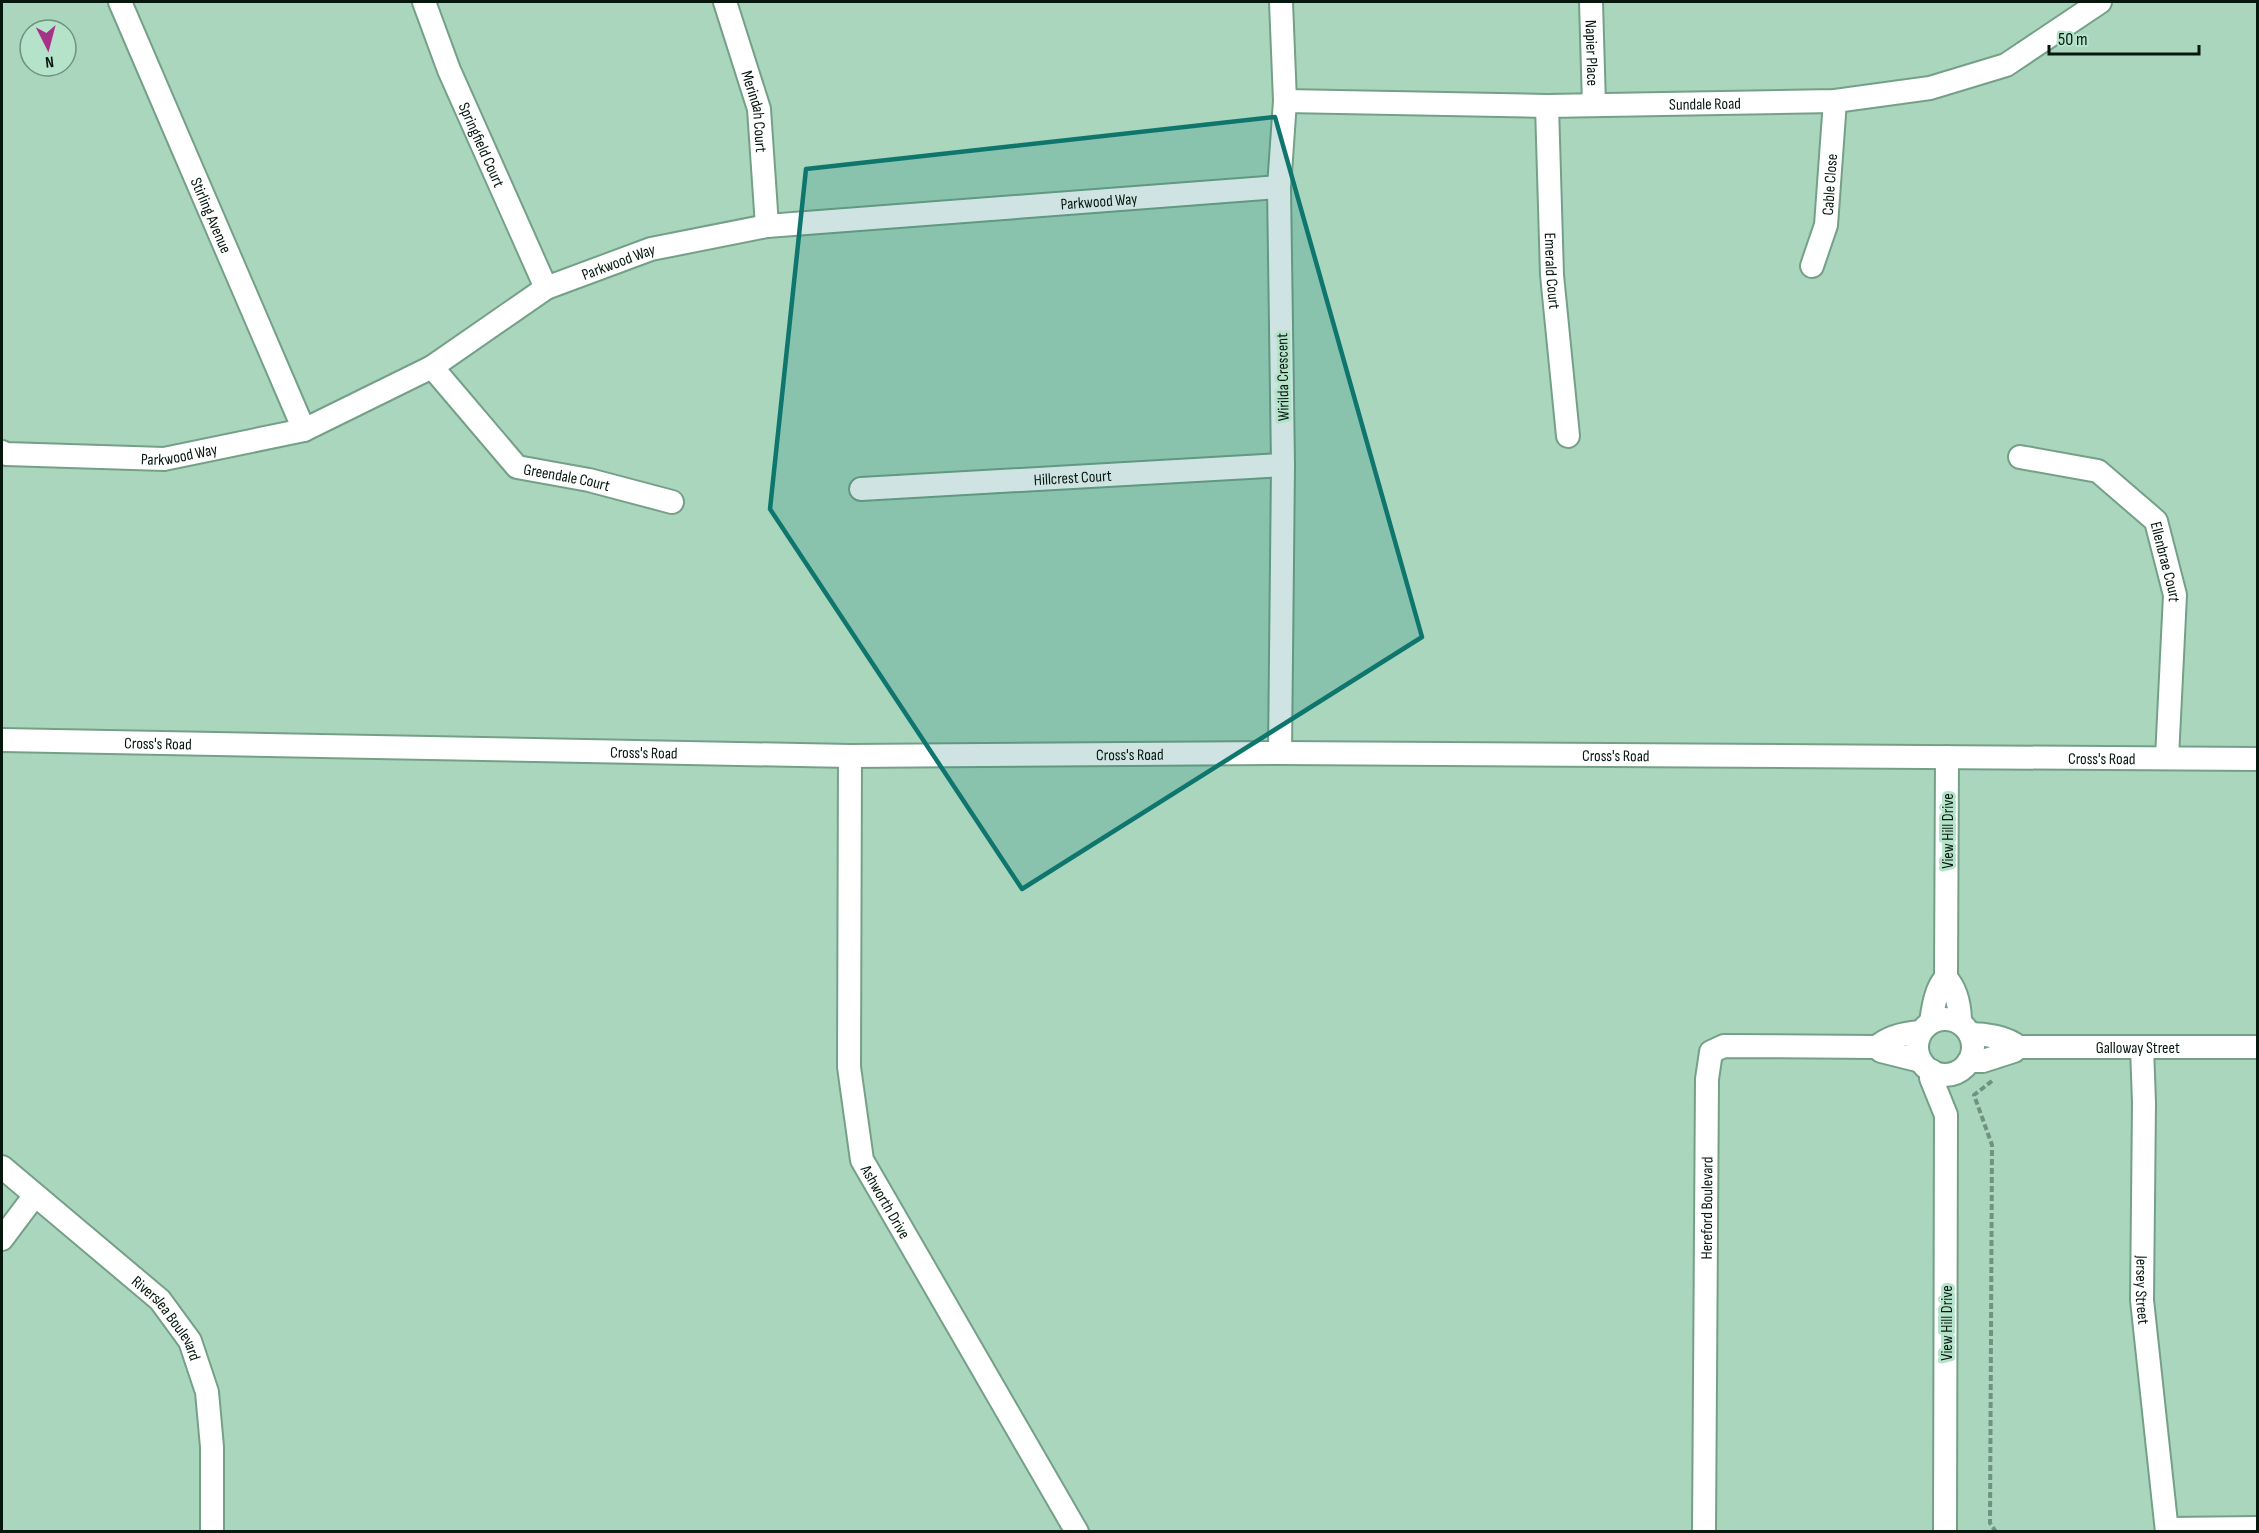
<svg xmlns="http://www.w3.org/2000/svg" width="2259" height="1533" font-family="'Sofia Sans Condensed',sans-serif">
<style>
.lines{fill:none;stroke-linecap:round;stroke-linejoin:round}
.minor-casing{stroke:#75a088;stroke-width:26}
.path{stroke:#709380;stroke-width:4;stroke-dasharray:6 3;stroke-linecap:butt}
.minor{stroke:#fff;stroke-width:22}
.marked{fill:#0f766e;fill-opacity:0.2;stroke:#0f766e;stroke-width:4.5;stroke-linejoin:round}
.labels{text-anchor:middle;stroke-width:6;stroke-linejoin:round;paint-order:stroke}
.street-label{font-size:16px;fill:#06170e;stroke:#b5e3ca}
</style>
<rect width="100%" height="100%" fill="#a9d6bd"/>
<g class="lines">
<g class="minor-casing">
<g id="minor">
<path id="s1" d="M120,2L304,430"/>
<path id="s2" d="M424,2L449,70L546,288"/>
<path id="s3" d="M725,2L759,109L767,226"/>
<path id="s4" d="M1591,2L1594,105"/>
<path id="s5" d="M1285,101L1547,106L1835,101L1930,88L2006,65L2100,2"/>
<path id="s6" d="M1547,106L1552,275L1568,436"/>
<path id="s7" d="M1812,266L1826,225L1835,101"/>
<path id="s8" d="M432,367L517,467L589,480L672,502"/>
<path id="s9" d="M2,452L6,454L164,459L304,430L432,367L546,288L651,249L767,226L1279,187"/>
<path id="s10" d="M2020,457L2098,471L2156,521L2175,595L2167,758"/>
<path id="s11" d="M861,489L1283,465"/>
<path id="s12" d="M2,740L850,756L1280,753L2258,759"/>
<path d="M1280,753L1283,465L1279,187L1285,101L1281,2"/>
<path id="s13" d="M850,756L849,1067L862,1160L1077,1532"/>
<path d="M1947,757L1946,978C1957,990 1960,1007 1960,1023"/>
<circle cx="1945" cy="1047" r="28"/>
<path d="M1931,1022C1933,1008 1936,987 1946,978"/>
<path d="M1970,1034C1984,1034 2008,1037 2018,1047"/>
<path d="M1877,1047L1881,1051L1921,1061"/>
<path id="s14" d="M2142,1047L2144,1103L2142,1300L2167,1532"/>
<path id="s15" d="M1969,1061H1983L2014,1051L2018,1047H2258"/>
<path d="M1932,1071L1931,1078L1946,1115L1945,1532"/>
<path id="s16" d="M2,1167L160,1300L190,1341L207,1392L212,1447V1532"/>
<path d="M2,1239L35,1195"/>
<path d="M2167,1529L2258,1528"/>
<path id="s17" d="M1704,1532L1707,1079L1711,1052L1724,1046L1877,1047C1888,1037 1906,1033 1921,1032"/>
</g>
</g>
<path class="path" d="M1992,1081L1974,1095L1992,1145L1990,1523L1996,1532"/>
<use href="#minor" class="minor"/>
</g>
<path class="marked" d="M1275,117L1422,637L1022,889L770,509L806,169Z"/>
<g class="labels">
<g class="street-label">
<text dy="6" stroke="none"><textPath href="#s4" startOffset="51">Napier Place</textPath></text>
<text dy="6" stroke="none"><textPath href="#s5" startOffset="420">Sundale Road</textPath></text>
<text dy="6" stroke="none"><textPath href="#s3" startOffset="114">Merindah Court</textPath></text>
<text dy="6" stroke="none"><textPath href="#s2" startOffset="154">Springfield Court</textPath></text>
<text dy="6" stroke="none"><textPath href="#s7" startOffset="84">Cable Close</textPath></text>
<text dy="6" stroke="none"><textPath href="#s9" startOffset="1150">Parkwood Way</textPath></text>
<text dy="6" stroke="none"><textPath href="#s1" startOffset="232">Stirling Avenue</textPath></text>
<text dy="6" stroke="none"><textPath href="#s9" startOffset="664">Parkwood Way</textPath></text>
<text dy="6" stroke="none"><textPath href="#s6" startOffset="165">Emerald Court</textPath></text>
<text transform="translate(1282 377) rotate(-91)" y="6">Wirilda Crescent</text>
<text dy="6" stroke="none"><textPath href="#s9" startOffset="178">Parkwood Way</textPath></text>
<text dy="6" stroke="none"><textPath href="#s8" startOffset="182">Greendale Court</textPath></text>
<text dy="6" stroke="none"><textPath href="#s11" startOffset="212">Hillcrest Court</textPath></text>
<text dy="6" stroke="none"><textPath href="#s10" startOffset="198">Ellenbrae Court</textPath></text>
<text dy="6" stroke="none"><textPath href="#s12" startOffset="156">Cross's Road</textPath></text>
<text dy="6" stroke="none"><textPath href="#s12" startOffset="642">Cross's Road</textPath></text>
<text dy="6" stroke="none"><textPath href="#s12" startOffset="1128">Cross's Road</textPath></text>
<text dy="6" stroke="none"><textPath href="#s12" startOffset="1614">Cross's Road</textPath></text>
<text dy="6" stroke="none"><textPath href="#s12" startOffset="2100">Cross's Road</textPath></text>
<text transform="translate(1947 831) rotate(-90)" y="6">View Hill Drive</text>
<text dy="6" stroke="none"><textPath href="#s15" startOffset="172">Galloway Street</textPath></text>
<text dy="6" stroke="none"><textPath href="#s13" startOffset="453">Ashworth Drive</textPath></text>
<text dy="6" stroke="none"><textPath href="#s17" startOffset="324">Hereford Boulevard</textPath></text>
<text dy="6" stroke="none"><textPath href="#s14" startOffset="243">Jersey Street</textPath></text>
<text dy="6" stroke="none"><textPath href="#s16" startOffset="225">Riverslea Boulevard</textPath></text>
<text transform="translate(1946 1323) rotate(-90)" y="6">View Hill Drive</text>
</g>
</g>
<rect width="2259" height="1533" fill="none" stroke="#06170e" stroke-width="6"/>
<g transform="translate(48 48) rotate(174)"><circle r="28" fill="#b5e3ca" stroke="#6f917f" stroke-width="1.5"/>
<path d="M0-4.5L10 22L0 15L-10 22Z" fill="#a93289"/>
<text y="-9" font-size="16" font-weight="bold" text-anchor="middle" fill="#06170e">N</text>
</g>
<path d="M2049 45v9h150v-9" fill="none" stroke="#06170e" stroke-width="3"/>
<text x="2058" y="45" font-size="18" fill="#06170e" stroke="#b5e3ca" stroke-width="4.5" paint-order="stroke">50 m</text>
</svg>
